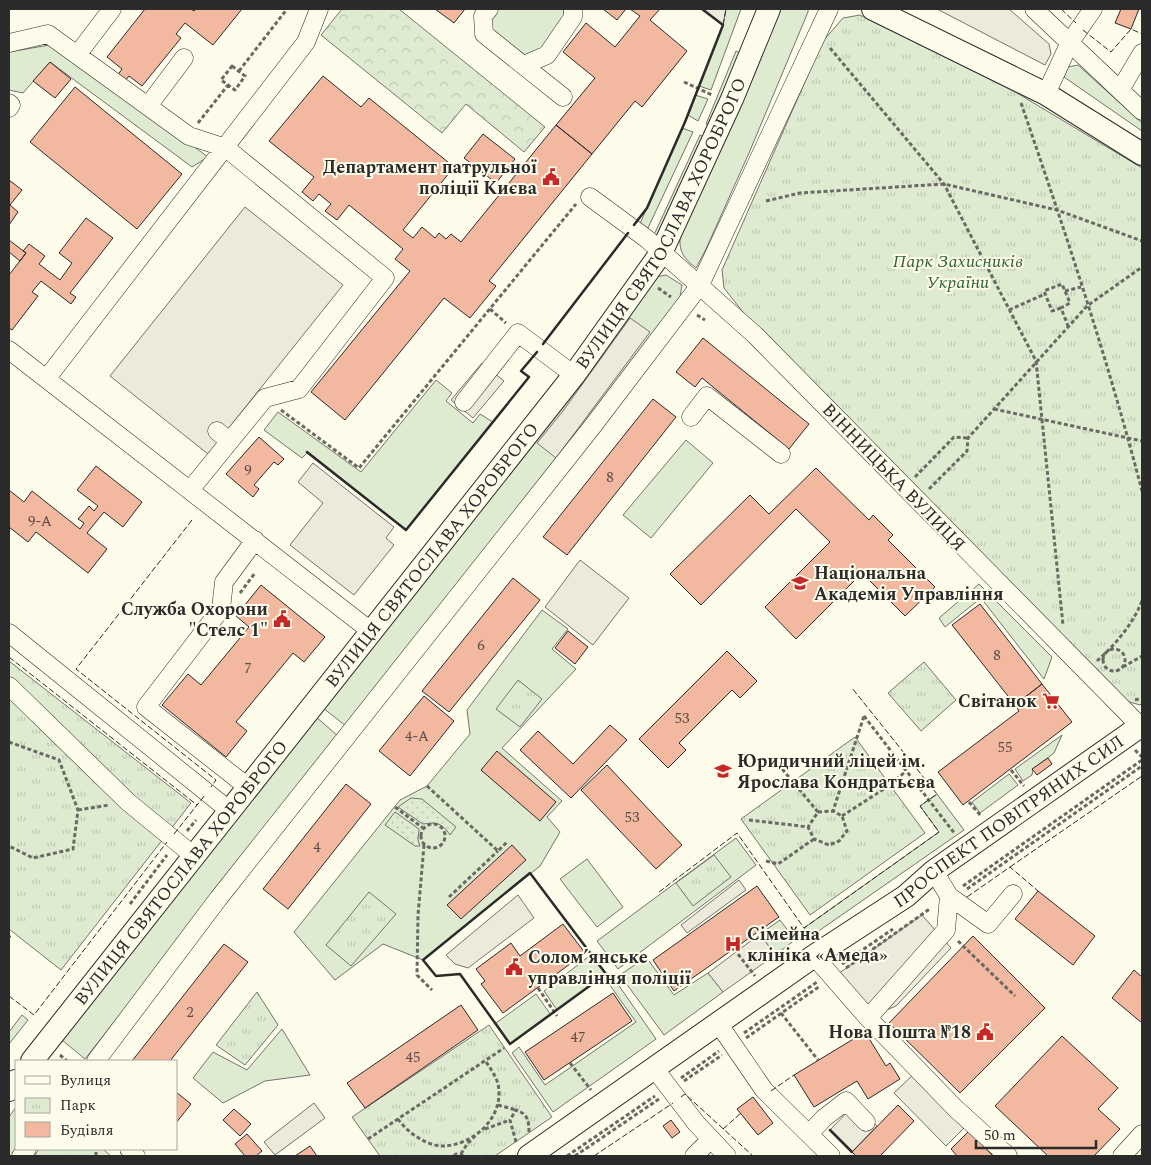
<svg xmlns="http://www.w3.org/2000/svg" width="1151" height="1165" font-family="Spectral,serif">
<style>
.grass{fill:#deebd1;stroke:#74746e}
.forest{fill:url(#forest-crowns);stroke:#74746e}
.park{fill:url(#park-tufts);stroke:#74746e}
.garden{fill:url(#garden-dots);stroke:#74746e}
.parking{fill:#eceadb;stroke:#74746e}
.building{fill:#f2b8a0;stroke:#2b2b2b}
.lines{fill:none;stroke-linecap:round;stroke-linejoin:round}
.minor-casing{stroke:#2b2b2b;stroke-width:19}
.major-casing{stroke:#2b2b2b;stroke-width:24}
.path{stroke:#6a6964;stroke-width:3;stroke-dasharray:4 2.5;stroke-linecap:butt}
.minor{stroke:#fdfbea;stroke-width:18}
.major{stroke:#fdfbea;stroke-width:22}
.fence{stroke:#2b2b2b;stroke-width:1;stroke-dasharray:6 2.5;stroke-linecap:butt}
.wall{stroke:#2b2b2b;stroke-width:2.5}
.labels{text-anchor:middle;stroke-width:4;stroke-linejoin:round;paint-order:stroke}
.number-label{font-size:15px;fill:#5d4e48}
.poi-label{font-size:18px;font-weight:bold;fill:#2b2b2b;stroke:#fdfbea;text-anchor:end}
.street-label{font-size:18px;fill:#2b2b2b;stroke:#fdfbea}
.park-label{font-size:18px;font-style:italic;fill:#34623c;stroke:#fdfbea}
</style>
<defs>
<pattern id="forest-crowns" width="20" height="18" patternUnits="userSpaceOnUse" patternTransform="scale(1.25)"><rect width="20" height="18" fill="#deebd1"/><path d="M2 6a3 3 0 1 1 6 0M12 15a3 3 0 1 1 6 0" fill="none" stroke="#bfcab4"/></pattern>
<pattern id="park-tufts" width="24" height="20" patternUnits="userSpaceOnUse" patternTransform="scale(1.25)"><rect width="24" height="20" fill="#deebd1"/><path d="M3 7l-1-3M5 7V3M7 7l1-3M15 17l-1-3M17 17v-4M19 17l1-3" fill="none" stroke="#bfcab4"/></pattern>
<pattern id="garden-dots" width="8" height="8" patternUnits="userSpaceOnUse" patternTransform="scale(1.25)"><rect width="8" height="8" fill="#deebd1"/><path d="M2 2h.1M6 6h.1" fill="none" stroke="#bfcab4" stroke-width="1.8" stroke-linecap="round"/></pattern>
</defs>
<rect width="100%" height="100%" fill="#fdfbea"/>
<path class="grass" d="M498,9H564V18L541,49L525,55L493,31L490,18Z
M726,9H741L711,90L699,86L723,25Z
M780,9H808V12L749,153L706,249L696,268C685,259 679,253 680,238Z
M55,44L208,157L192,167L50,62L23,93L9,90V52Z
M736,51L745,56L714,127L706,124Z
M1078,65L1142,123V131L1064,77L1068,67Z
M695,95L708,99L698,121L688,115Z
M682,128L693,132L647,230L639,226Z
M700,135L709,140L660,243L653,237Z
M666,275L682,285L680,297L589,421L346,726L323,708L655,277Z
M436,380L452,393L446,401L473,423L480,414L493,422L406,530L307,453L302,458L264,430L278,412L361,472Z
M686,440L713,463L651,538L623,515Z
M979,584L1052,657L1044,679L981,598L945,627L939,618Z
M542,610L568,629L552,649L576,669L502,748L562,801L547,817L560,832L540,866L423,960L383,944L335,980L294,932L400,800L427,786L470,734L467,710Z
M315,716L338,736L85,1059L62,1040Z
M1062,735L1054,753L1033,769L1032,775L1023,781L1015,769Z
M1009,774L1018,785L980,813L972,802Z
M937,794L964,830L810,937L804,928L939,832L920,806Z
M736,838L756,865L618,969L597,941Z
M587,859L623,907L597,927L560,879Z
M780,920L795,940L775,955L760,934Z
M592,954L606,974L557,1010L544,991Z
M646,957L674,995L708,973L723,992L664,1035L620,975Z
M615,980L656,1039L553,1112L512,1053L519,1047L545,1085L636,1022L609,984Z
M536,994L551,1015L510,1044L496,1023Z
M22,1015L28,1020L9,1044V1032Z
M282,1029L310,1075L265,1081L223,1103L193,1078L213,1052L247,1070Z
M16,1107V1149L13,1156H9V1117Z"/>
<path class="forest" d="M342,9H399L545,127L524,152L466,104L442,133L321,35Z"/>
<path class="park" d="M860,15L1017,93L1142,168V703L1140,705L1126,701L914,492L742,311L724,288L722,270L823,41L843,18Z
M9,661L191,803L61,970L9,929Z
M924,662L956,700L921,731L888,693Z
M518,680L542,699L520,727L496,709Z
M855,737L925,833L810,915L741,819Z
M714,855L731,877L693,906L676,883Z
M369,892L396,914L351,966L326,945Z
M257,992L278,1025L245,1065L216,1045Z
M489,1025L552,1117L495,1156H380L352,1117Z
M39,1149H103L111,1156H34Z"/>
<path class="garden" d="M411,798L422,799L456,827L450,835C442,823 437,822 423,824L398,807Z
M395,812L419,829L418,840L420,846H415L385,825Z"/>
<path class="parking" d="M702,9H726L723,25Z
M937,9H1009L1049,44L1051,54L1045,65Z
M245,207L343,285L208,454L110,376Z
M630,318L650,332L556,458L537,443L563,411Z
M482,363L504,381L473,418L451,400Z
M313,463L394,527L386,538L394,545L354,595L290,545L323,503L298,482Z
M580,560L629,598L593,645L545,607Z
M739,880L746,890L687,933L681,925Z
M518,895L534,918L468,968L455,964L446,955Z
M922,915L951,948L896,1006L868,1018L832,978Z
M760,934L775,955L723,992L708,973Z
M918,1070L970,1122L946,1146L894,1093Z
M314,1103L325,1118L275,1155L264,1142Z
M855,1104L877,1126L852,1152L830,1130Z"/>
<path class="building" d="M145,9H191L194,11L196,9H242L213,45L185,23L176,34L181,38L142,86L129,76L124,82L117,76L122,69L107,57Z
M435,9H465L454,23Z
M603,9H626L617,20Z
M630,9H660L650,20L687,51L642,107L635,101L592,154L556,125L595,78L563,52L586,23L615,47L640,16Z
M1121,9H1139L1131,29L1115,23Z
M50,62L71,79L55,98L33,81Z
M323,76L361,107L369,98L454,167L403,230L413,238L422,227L435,238L439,233L446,239L451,234L461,242L556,125L592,154L489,281L496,286L470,318L444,298L345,420L311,392L410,271L395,259L403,249L349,205L337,220L325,211L331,204L319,194L313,201L302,192L314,177L269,141Z
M75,87L182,174L137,229L30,142Z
M483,134L515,159L496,183L464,158Z
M9,180L22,190L10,205L18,212L9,225Z
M86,218L113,238L70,293L76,297L71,304L41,281L32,292L38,296L12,330L9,328V275L26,253L23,251L29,244L45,256L39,264L60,280L72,263L59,253Z
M9,240L26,253L20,261L9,252Z
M703,338L809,424L789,449L702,378L695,387L676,372Z
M653,399L676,417L567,555L543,537Z
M259,437L284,459L278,465L274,462L254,485L259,489L253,497L226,474Z
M96,466L142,502L123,527L104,512L87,533L107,549L88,573L36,532L28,542L9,527V490L24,502L32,491L80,529L84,523L78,519L89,506L94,511L98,506L77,490Z
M816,468L869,520L873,515L893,535L888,540L935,587L905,616L862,573L796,639L765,607L830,542L796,509L701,605L670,574L750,495L769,514Z
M513,578L540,600L449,712L422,691Z
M261,585L325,637L304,662L293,653L236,722L247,731L226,757L162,705L188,674L201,685L249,627L236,616Z
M980,604L1042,684L1015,705L952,625Z
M568,631L588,647L575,664L555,648Z
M727,651L757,681L740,698L732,690L679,743L686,750L668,768L639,739Z
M1042,684L1072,722L963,805L938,772L1019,711L1015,705Z
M424,696L454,721L410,776L379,751Z
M610,725L627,740L571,798L520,750L538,731L573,764Z
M497,751L556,802L540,821L481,770Z
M1048,758L1052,764L1037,775L1032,769Z
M607,765L682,845L656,869L581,790Z
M346,784L371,804L288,909L263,889Z
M512,845L526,860L461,919L447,905Z
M757,886L779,917L674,991L653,960Z
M1038,891L1095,936L1073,965L1015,919Z
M563,924L585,953L503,1013L481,984L485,981L476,969L511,943L520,956Z
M973,936L1045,1008L960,1093L889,1023Z
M224,944L248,962L170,1061H132Z
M1134,970L1142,977V1023L1112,998Z
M613,993L632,1021L544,1080L525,1052Z
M461,1005L478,1030L365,1108L347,1083Z
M865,1032L886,1066L890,1063L900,1079L868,1099L857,1081L814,1107L794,1075Z
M1062,1036L1118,1088L1098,1109L1120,1129L1094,1156H1048L995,1106Z
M176,1092L191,1104L176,1123Z
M753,1097L773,1123L758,1135L737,1109Z
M898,1105L914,1121L880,1156H856L852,1152Z
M234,1109L251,1124L240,1136L223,1120Z
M671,1120L680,1132L672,1138L663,1126Z
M969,1131L993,1156H957L951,1149Z
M247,1134L262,1151L256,1156H245L235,1144Z
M310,1146L317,1156H295Z"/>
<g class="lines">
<g class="minor-casing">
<path id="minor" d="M489,9L483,16L484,34L563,97
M1034,9L1142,111
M9,43L48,34L189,136L226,148L385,278L299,389L265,398L190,490
M77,55L112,9
M524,65L547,55L573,17V9
M1120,90L1142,53
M1046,94L1070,42L1093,9
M9,103L11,105L9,108
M148,106L184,58
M590,197L647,239L755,335L1142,728
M9,350L372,632
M47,378L306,42L319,9
M464,402L518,333L574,375
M691,417L707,396L781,454
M217,431L229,441
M9,633L230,811
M9,686L128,802L194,856
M249,788L146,707L221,609L224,582L255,540
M949,896L988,924L1013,894
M814,956L868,1018L946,930L949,896L934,871
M868,1018L955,1108L1008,1156
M718,1023L764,1090L831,1156
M96,1061L218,899L592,427L700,285L829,9
M654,1068L696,1123L727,1156
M809,1134L824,1118L846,1101L866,1122
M129,1149L136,1156
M21,1156L27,1149
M694,1156L711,1139
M1122,1156L1142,1134"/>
</g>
<g class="major-casing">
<g id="major">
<path d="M873,9L1046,94L1142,154"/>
<path id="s1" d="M32,1061L574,375L661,253L732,99L769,9"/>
<path d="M9,1090L16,1081"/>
<path id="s2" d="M529,1156L814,956L906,896L934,871L1142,725"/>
</g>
</g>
<path class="path" d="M830,48L944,184L1036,361L1063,625
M232,66L245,76L235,90L221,80Z
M239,71L287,9
M684,82L712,95
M1021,103C1065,231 1108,360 1142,491
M198,123L228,85
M766,201L800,193L944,184L1057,210L1142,241
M658,288L671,297
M1065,291L1081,287
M1061,308L1052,311L1044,291L1062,284L1070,303L1061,308L1068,326
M490,309L506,323
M1009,310L1045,294
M697,315L705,320
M994,409L1142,441
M281,410L359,468L576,204
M915,477L954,437L968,438
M929,489L967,451L968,438L1087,306L1142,267
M240,593L255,573
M1103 660a11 11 0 1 1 22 0a11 11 0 1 1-22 0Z
M1097,661C1115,645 1133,624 1142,601
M1123,667L1142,656
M1135,700L1142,698
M864,716L955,834
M9,742L59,760L78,810L73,849L33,858L9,846
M1135,750L1142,757
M778,764L818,812L808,827
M1011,770L1024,786
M427,786L498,851L508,841
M969,802L981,816
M395,807L423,828
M78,810L109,805
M818,812L833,811L864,716
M842,816L890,785L905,772
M749,820L808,827L814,839L829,845L839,841L847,831L842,816L833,811
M421 836a12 12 0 1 1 24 0a12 12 0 1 1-24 0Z
M187,831L196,820
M424,845L418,915L417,975L432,990
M766,861L778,864L814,839
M963,886L1142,760
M967,889L1142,766
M449,897L498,851
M130,904L167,855
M9,936L10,938
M958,941L1015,996
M734,949L755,976
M842,964L893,929
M846,968L931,908
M538,988L557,1016
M781,1013L818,1060
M744,1033L817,982
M746,1038L820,986
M60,1055L67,1061
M570,1063L591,1090
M681,1078L719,1051
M684,1081L722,1055
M498,1105L516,1110
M398,1119C407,1132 426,1146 443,1146C474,1145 505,1117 498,1084C496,1076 490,1068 485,1060
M485,1129L510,1120
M368,1139L504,1048
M516,1142L510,1120L516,1110C528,1114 529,1121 529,1133
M96,1152V1156
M461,1154L467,1144L476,1135
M454,1156L456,1154L464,1156
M567,1156L655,1096
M575,1156L659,1099"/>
<use href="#minor" class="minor"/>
<use href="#major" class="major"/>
<path class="fence" d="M1061,9L1076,23
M723,25L726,9
M1083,30L1111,52L1131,29L1142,34
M192,520L76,669L216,780L211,787
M9,657L197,805
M174,834L205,795
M1010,867L1142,776
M659,892L737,833L804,928L939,832L920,806L937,794L852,688
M967,897L1010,867L1038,891
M9,996L34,1015L167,842
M771,1091L794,1075
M681,1097L685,1094L753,1156
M723,1129L741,1113
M594,1156L673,1103"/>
<path class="wall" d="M634,225L647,208L685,122L723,25L702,9
M543,344L628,233
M307,452L406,530L529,377L521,371L537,352
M530,873L606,974L510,1044L460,974L436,976L423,960Z
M830,1130L852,1152"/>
</g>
<defs>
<g id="civic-bare" transform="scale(1.35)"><path d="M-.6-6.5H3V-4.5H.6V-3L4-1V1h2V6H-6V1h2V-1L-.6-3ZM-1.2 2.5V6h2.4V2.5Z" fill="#c62828" stroke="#fdfbea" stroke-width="2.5" paint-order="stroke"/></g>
<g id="university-bare" transform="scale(1.35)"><path d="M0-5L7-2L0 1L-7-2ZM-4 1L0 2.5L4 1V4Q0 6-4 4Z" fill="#c62828" stroke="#fdfbea" stroke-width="2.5" paint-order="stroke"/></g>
<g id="supermarket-bare" transform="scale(1.35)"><path d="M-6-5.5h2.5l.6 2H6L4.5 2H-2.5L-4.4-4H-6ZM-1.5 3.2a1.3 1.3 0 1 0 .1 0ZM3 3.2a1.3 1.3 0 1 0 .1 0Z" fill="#c62828" stroke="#fdfbea" stroke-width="2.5" paint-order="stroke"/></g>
<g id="school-bare" transform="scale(1.35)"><path d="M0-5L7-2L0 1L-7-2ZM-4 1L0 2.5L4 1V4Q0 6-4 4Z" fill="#c62828" stroke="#fdfbea" stroke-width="2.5" paint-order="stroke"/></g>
<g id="hospital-bare" transform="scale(1.35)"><path d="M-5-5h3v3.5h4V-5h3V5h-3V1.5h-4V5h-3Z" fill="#c62828" stroke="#fdfbea" stroke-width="2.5" paint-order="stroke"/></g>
</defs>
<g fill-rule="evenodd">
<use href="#civic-bare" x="551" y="177"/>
<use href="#university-bare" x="800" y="583"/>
<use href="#civic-bare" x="282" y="619"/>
<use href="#supermarket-bare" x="1051" y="701"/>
<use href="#school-bare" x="723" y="771"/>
<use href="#hospital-bare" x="733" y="944"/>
<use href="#civic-bare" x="514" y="967"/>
<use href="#civic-bare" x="985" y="1032"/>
</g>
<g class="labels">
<g class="number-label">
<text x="248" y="475">9</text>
<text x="610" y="482">8</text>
<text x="40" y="526">9-А</text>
<text x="481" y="650">6</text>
<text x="997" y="660">8</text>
<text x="248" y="673">7</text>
<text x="682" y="723">53</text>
<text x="417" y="741">4-А</text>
<text x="1005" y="752">55</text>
<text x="632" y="822">53</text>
<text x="317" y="852">4</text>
<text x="190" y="1017">2</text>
<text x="578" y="1042">47</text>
<text x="413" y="1062">45</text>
</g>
<g class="poi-label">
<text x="537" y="173">Департамент патрульної<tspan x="537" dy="21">поліції Києва</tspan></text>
<text x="814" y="579" text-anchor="start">Національна<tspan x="814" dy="21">Академія Управління</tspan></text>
<text x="268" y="615">Служба Охорони<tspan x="268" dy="21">"Стелс 1"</tspan></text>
<text x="1037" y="707">Світанок</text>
<text x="737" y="767" text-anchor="start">Юридичний ліцей ім.<tspan x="737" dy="21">Ярослава Кондратьєва</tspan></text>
<text x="747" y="940" text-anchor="start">Сімейна<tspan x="747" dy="21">клініка «Амеда»</tspan></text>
<text x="528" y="963" text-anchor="start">Соломʼянське<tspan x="528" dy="21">управління поліції</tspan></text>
<text x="971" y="1038">Нова Пошта №18</text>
</g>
<g class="street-label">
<text dy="6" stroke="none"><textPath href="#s1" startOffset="1050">ВУЛИЦЯ СВЯТОСЛАВА ХОРОБРОГО</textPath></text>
<text transform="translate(894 477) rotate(46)" y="6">ВІННИЦЬКА ВУЛИЦЯ</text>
<text dy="6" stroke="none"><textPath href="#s1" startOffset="645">ВУЛИЦЯ СВЯТОСЛАВА ХОРОБРОГО</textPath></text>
<text dy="6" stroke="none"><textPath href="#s2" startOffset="585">ПРОСПЕКТ ПОВІТРЯНИХ СИЛ</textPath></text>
<text dy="6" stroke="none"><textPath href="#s1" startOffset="240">ВУЛИЦЯ СВЯТОСЛАВА ХОРОБРОГО</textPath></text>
</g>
<g class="park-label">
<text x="958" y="267">Парк Захисників<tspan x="958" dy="21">України</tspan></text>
</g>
</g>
<rect width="1151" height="1165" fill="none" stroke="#2b2b2b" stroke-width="20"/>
<rect x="15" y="1060" width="162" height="90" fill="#fdfbea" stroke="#a9a89e"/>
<rect x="25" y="1076" width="25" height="8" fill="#fdfbea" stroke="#a9a89e"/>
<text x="60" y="1085" font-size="15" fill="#2b2b2b">Вулиця</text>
<rect x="25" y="1098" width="25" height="15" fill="url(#park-tufts)" stroke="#a9a89e"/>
<text x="60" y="1110" font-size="15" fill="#2b2b2b">Парк</text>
<rect x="25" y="1122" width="25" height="15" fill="#f2b8a0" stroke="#a9a89e"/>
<text x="60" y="1135" font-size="15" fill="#2b2b2b">Будівля</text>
<path d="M976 1140v8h120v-8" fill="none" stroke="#2b2b2b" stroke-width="2.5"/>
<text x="984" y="1140" font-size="15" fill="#2b2b2b" stroke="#fdfbea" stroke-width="4" paint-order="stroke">50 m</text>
</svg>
